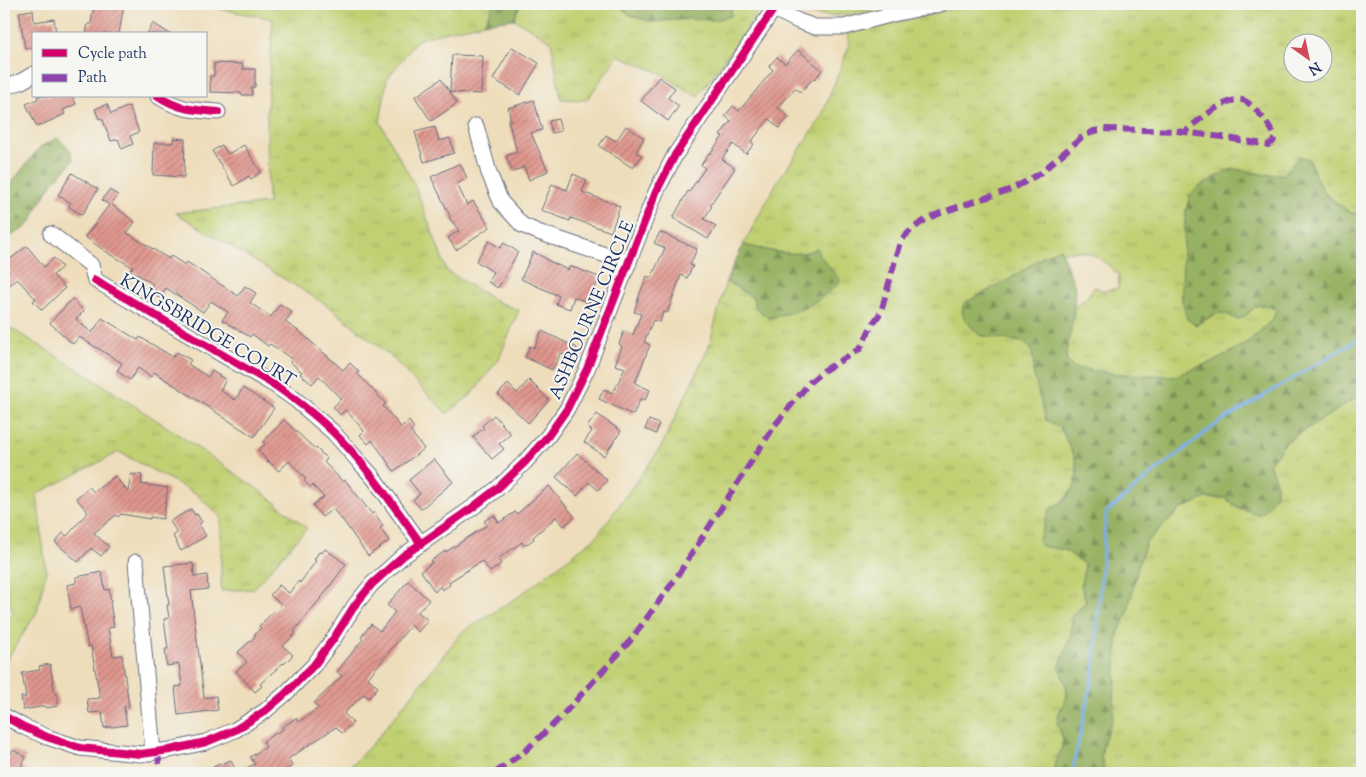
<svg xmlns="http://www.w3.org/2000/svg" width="1366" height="777" font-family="'Sorts Mill Goudy',serif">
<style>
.grass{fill:url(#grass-tufts);stroke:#6e8068;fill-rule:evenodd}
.forest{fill:url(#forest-firs);stroke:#5a7061}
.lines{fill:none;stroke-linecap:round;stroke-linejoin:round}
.stream{stroke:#7dafe9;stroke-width:3}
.building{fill:url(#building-hatch)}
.minor-casing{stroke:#656c7e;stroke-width:17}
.minor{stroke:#fff;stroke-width:15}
.quiet{stroke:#8e44ad;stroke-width:6;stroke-dasharray:12 6;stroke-linecap:butt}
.cycleway-casing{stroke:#f6f6f2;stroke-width:11}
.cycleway{stroke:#d6006c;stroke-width:8}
.labels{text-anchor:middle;stroke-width:4;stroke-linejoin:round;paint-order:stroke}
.street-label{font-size:18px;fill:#1b2f5e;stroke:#f6f6f2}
</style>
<defs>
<pattern id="grass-tufts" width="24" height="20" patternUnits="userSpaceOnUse" patternTransform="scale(1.25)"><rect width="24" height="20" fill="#c1d072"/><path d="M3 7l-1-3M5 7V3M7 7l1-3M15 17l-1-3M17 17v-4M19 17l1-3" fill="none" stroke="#a5b365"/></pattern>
<pattern id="forest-firs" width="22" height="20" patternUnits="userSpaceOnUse" patternTransform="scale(1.25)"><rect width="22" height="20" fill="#98b264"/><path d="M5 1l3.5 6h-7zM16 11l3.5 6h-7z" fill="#7b9156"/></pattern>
<pattern id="building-hatch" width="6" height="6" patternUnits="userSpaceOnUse" patternTransform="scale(1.25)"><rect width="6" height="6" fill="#e0978e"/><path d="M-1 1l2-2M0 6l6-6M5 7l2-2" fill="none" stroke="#b57c77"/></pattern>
</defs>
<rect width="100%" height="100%" fill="#f6f6f2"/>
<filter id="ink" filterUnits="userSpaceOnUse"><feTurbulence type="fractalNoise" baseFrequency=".02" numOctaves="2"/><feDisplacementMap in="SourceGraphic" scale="10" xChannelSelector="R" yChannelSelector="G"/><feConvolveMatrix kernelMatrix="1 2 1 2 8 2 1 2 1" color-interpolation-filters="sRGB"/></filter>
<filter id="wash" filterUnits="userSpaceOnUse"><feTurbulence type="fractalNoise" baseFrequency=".0096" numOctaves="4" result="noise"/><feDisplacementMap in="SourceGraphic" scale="20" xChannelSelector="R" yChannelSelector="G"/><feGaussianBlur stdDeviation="1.12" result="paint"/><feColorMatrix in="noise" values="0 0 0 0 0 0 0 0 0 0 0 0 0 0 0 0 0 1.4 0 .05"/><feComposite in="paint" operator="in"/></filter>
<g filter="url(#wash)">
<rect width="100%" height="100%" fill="#eeddba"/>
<path class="grass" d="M194,4H490L493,6L484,23L448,31L417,40L387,79L380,122L414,184L447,271L497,302L519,310L499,359L471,395L447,414L388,354L327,305L176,213L268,203L267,112L273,19Z
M520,4H616L632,16L652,22L682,19L732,7L731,4H762L744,33L697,97L660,73L618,55L587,100L561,99L551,41L514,19Z
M799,4H895L865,12L831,16L801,14Z
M973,4H1362V217L1358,214L1351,213L1326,195L1316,178L1309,159L1284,174L1267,175L1235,169L1226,171L1197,188L1186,210L1183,254L1182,300L1196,325L1218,313L1244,317L1256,306L1266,304L1276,310L1273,319L1248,342L1219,359L1175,376L1118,374L1074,368L1067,361L1066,352L1073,319L1074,307L1087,297L1095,287L1104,291L1118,288L1119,275C1108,265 1094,251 1078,251C1073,251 1067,252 1062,252L1060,248L1044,256L1010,279L979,335L1022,342L1031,348L1034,364L1033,372L1075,458C1081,485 1072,496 1049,510L1041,546L1065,550L1085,565L1081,584L1086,602L1073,614L1071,635L1059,668L1066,685L1067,697L1059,713L1057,723L1063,738L1062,747L1052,773H344L375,741L462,632L515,599L596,537L661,447L709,346L726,281L752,297L756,308L769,318L776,316L840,282L818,253L817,248C797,260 765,249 743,245L777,182L820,120L849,46L847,34ZM1294,42H1324V72H1294Z
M4,324L89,376L167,427L262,492L307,528L253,589L221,591V517L195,493L119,452L37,494L46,571L37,612L4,664V621L13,613L4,579Z
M1362,394V773H1103L1104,769L1101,757L1103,743L1113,718L1118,633L1127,614L1138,566L1146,542L1181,509L1206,498H1225L1239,508L1276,481L1269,464L1286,442Z"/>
<path class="forest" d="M490,4H520L514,19L484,23L493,6Z
M616,4H731V16L713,20L682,19L652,22L632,16Z
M57,138L70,149L73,160L67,168L54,181L38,207L32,220L25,228L4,240V192L40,147Z
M1299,156L1309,159L1316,178L1326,195L1351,213L1358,214L1362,217V394L1286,442L1269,464L1276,481V495L1260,515L1239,508L1225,498H1206L1181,509L1146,542L1138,566L1127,614L1118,633L1113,718L1103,743L1101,757L1104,769L1103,773H1052L1062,747L1063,738L1057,723L1059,713L1067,697L1066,685L1059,668L1071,635L1073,614L1086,602L1081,584L1085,565L1065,550L1041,546L1039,539L1049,510L1065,500L1074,487L1078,471L1075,458L1061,428L1046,420L1033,372L1034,364L1031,348L1022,342L979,335L965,320L962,312L964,303L1010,279L1044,256L1060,248L1075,287L1073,319L1066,352L1067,361L1074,368L1118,374L1175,376L1219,359L1248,342L1273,319L1276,310L1265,304L1256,306L1244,317L1237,320C1219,307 1214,315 1196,325L1187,319L1182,300L1183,254L1186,210L1190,195L1197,188L1226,171L1235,169L1267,175L1284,174Z
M743,245C765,249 798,260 817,248L818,253L841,281C827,294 811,307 793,312C785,314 777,316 769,318L756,308L752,297L726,281Z"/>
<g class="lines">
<path class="stream" d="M1072,773L1094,669L1106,513L1151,475L1218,423L1362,337"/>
</g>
<g id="blocks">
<path class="building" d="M94,4H124L119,34H86L88,24H91Z
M33,10L34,22L54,19L56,34H34V47L25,48L19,12Z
M153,23L170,34H147Z
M512,47L539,63L520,95L493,79Z
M798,50L822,70L815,79L813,78L801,92L795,88L778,108L789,117L779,128L769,119L751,142L754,144L746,154L733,144L722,159L735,168L710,205L712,206L704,219L716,226L708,239L673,218L688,191L689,192L705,168L701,165L709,153L710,154L723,136L720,135L731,121L725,116L733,106L739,111L773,70L769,66L777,57L785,64Z
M452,55L483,56L481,94L450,92Z
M214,63L243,64L242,69H255V87H252V95H241V93L210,92V76H214Z
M659,77L675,88L668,98L679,106L668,121L641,101Z
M441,79L456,101V104L431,121L415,97Z
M37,96H72L76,104L63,110L65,114L37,127L26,104L38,99Z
M534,100L542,130L531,133L548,171L529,180L524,167L513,172L506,156L517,152L508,120H511L508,108Z
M107,104L111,114L129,106L139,132L130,136L133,144L122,149L118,139L111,141L102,118L99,119L95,109Z
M558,119L561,131L552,133L549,121Z
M626,126L644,138L636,152L642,156L633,168L599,146L606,135L616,141Z
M435,127L439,141L450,138L454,153L424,162L415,132Z
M173,138L185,139L184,177L153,175L154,143H173Z
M222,145L228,154L244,145L261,172L251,179L249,176L234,186L212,151Z
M460,163L467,178L457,184L467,205L473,201L490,227L456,250L448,238L459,231L449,217L450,216L431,177Z
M72,173L98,189L82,215L68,206L71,203L58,195Z
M573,174L587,180L582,192L620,206L611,232L571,218L570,221L541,210L552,184L567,190Z
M109,190L118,195L111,204L135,222L127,233L169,259L171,256L185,265L187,262L238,296L245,286L256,293L250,303L271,317L280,304L292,312L285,322L300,332L343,370L350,363L359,372L357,373L386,404L383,406L401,427L409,421L414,428L410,431L424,449L394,471L372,440L368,444L360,435L364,431L346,410L340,415L333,407L341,399L319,376L312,384L300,374L302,372L290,362L292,359L270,344L268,346L252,334L250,337L222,320L228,312L211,301L203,312L166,288L159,298L148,290L153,284L130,270L133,267L111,255L85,237L109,205L102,200Z
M660,232L697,249L690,265L693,266L687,278L681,275L667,313L663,312L660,322L653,320L644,342L650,345L635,383L650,390L645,400L641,398L633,415L599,399L604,389L613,393L625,368L615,365L622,346L619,344L624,331L633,335L641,314L634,312L640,293L647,276L651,278L665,248L654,243Z
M489,241L500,248L504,243L518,252L498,288L488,282L493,272L476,261Z
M27,246L44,267L54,258L62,267L53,275L65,288L42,310L33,301L36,299L17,279L8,286L4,280V264Z
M533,252L547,259V260L568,270L570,266L599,277L590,303L574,297L570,309L556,304L559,296L521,279Z
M72,299L84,311L76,319L92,333L102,318L138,340L140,337L173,357L177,352L191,360L188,364L208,377L212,371L226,380L220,390L235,400L243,388L274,408L254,437L154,372L151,377L138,368L130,380L117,371L122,363L79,337L73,344L50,323Z
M542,331L577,348L572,358L561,353L552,370L525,357L530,346L534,348Z
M529,380L549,400L528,423L498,394L508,384L517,393Z
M597,414L621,431L604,456L584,442L592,431L587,427Z
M494,415L511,434L499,444L504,449L492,459L473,437L484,428L482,426Z
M284,420L315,449L316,448L327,459L324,462L343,482L345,480L372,514L374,512L383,526L380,528L389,541L368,556L342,519H341L333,509L322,517L313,505L324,497L312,485L310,487L304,481L306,479L289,461L279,471L268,461V462L258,450L265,444L263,442Z
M649,420L659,424L656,434L645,429Z
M577,453L607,480L598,490L589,482L577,496L556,477Z
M434,459L453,482L421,509L413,500L420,494L409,480Z
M131,474L142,475L141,484L168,488L163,519L150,517V519L121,514L118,517L116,515L94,533L109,547L101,556L91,548L78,562L55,542L63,533L67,536L88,512L76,498L89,487L94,492L115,476L128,492Z
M549,486L575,517L564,526L556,517L533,537L534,539L524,546L522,542L498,559L501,564L490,572L482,561L449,582L450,585L442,590L440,586L435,592L421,571L432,563L431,561L445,551L446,552L487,525L484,521L494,515L499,523L515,512L517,514Z
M191,509L195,515L197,514L202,522L199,524L206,536L181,551L173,536L177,533L170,521Z
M325,549L346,564L325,593L294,631L296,633L283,646L293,655L284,664L283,663L260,684L262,686L255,692L236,671L247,662L238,652L256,636L254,635L261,628L259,626L281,604L270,595L279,585L289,593L299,581L300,583L316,561L314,560L319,552L322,553Z
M193,563L194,577L207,575L208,589L191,591L204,698L216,696L218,710L178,715L175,687L182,686L179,664L167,666L165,649H168L164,619L169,618L167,605H169L164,566Z
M102,572L105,590L109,589L111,602H110L114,627L108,628L113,656L122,655L129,706L124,707L127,725L104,728L102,712L89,713L87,699L100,698L91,646L88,647L80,607L71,609L67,585L76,583V577Z
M408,581L429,600L418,612L428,620L418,632L411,625L368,678L378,687L369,698L364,694L344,713L353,723L342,733L336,727L288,759L292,766L280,773H215L213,767L231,760L236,772L255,764L250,757L266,747L263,741L283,729L282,727L296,718L298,722L318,708L314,703L342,676L337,672L363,639L361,637L371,624L380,631L395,612L387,605Z
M50,664L55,694H57L58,706L46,708V706L23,710L21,697H26L22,673L40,670L39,666Z
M13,750L26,757L21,767L32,773H4V766Z"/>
</g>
</g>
<g filter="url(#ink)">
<use href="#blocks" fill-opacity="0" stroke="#656c7e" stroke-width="1"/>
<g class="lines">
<g class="minor-casing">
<path id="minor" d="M774,9L798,21L815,27H844L893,14L940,4
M4,87L20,82L34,74
M158,96C179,110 194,110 218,112
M476,126L489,173L501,202L522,225L538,232L629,263
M51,234L91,265L95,280L276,386L296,400L333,432L355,457L373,477L421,544
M136,562L153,752
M4,716L24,727L47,737L80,748L141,754L170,750L206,742L235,730L265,711L285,694L314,665L334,638L355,605L372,584L403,556L472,508L498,488L525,462L548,436L567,409L587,369L656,192L675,155L777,4"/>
</g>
<use href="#minor" class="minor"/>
<path class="quiet" d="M158,752L160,773
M495,773L525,751L559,719L630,641L676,578L775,425L810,382L823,371L860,349L872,325L881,312L900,242C918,219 940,213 966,204C982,199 998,194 1014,188L1039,174L1081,138L1094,131L1106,129L1176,131L1222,137L1268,145L1273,142L1275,136C1271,127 1254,105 1245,101C1230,93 1196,122 1185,132"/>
<g class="cycleway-casing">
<path id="cycleway" d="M158,96C179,110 194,110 218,112
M95,280L276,386C296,400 316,415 333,432C367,465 393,505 421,544
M4,716L24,727L47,737L80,748L141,754L170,750L206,742L235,730L265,711L285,694L314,665L334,638L355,605L372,584L403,556L472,508L498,488L525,462L548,436L567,409L587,369L656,192L675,155L777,4"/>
</g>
<use href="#cycleway" class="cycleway"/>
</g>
</g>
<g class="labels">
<g class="street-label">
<text transform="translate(591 310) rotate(-67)" y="6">ASHBOURNE CIRCLE</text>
<text transform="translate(208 330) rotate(31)" y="6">KINGSBRIDGE COURT</text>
</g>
</g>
<rect width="1366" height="777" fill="none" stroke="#f6f6f2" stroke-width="20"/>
<rect x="32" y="32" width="175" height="65" fill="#f6f6f2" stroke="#9ea6b7"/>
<rect x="42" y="49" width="25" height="8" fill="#d6006c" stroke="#9ea6b7"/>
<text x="78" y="58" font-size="15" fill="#1b2f5e">Cycle path</text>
<rect x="42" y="74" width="25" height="8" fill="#8e44ad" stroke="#9ea6b7"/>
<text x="78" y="82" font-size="15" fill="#1b2f5e">Path</text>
<g transform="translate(1308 58) rotate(147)"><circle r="24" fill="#f6f6f2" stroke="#9ea6b7"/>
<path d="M0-4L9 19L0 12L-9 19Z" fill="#d1495b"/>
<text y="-8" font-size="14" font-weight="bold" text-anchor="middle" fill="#1b2f5e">N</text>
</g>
</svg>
